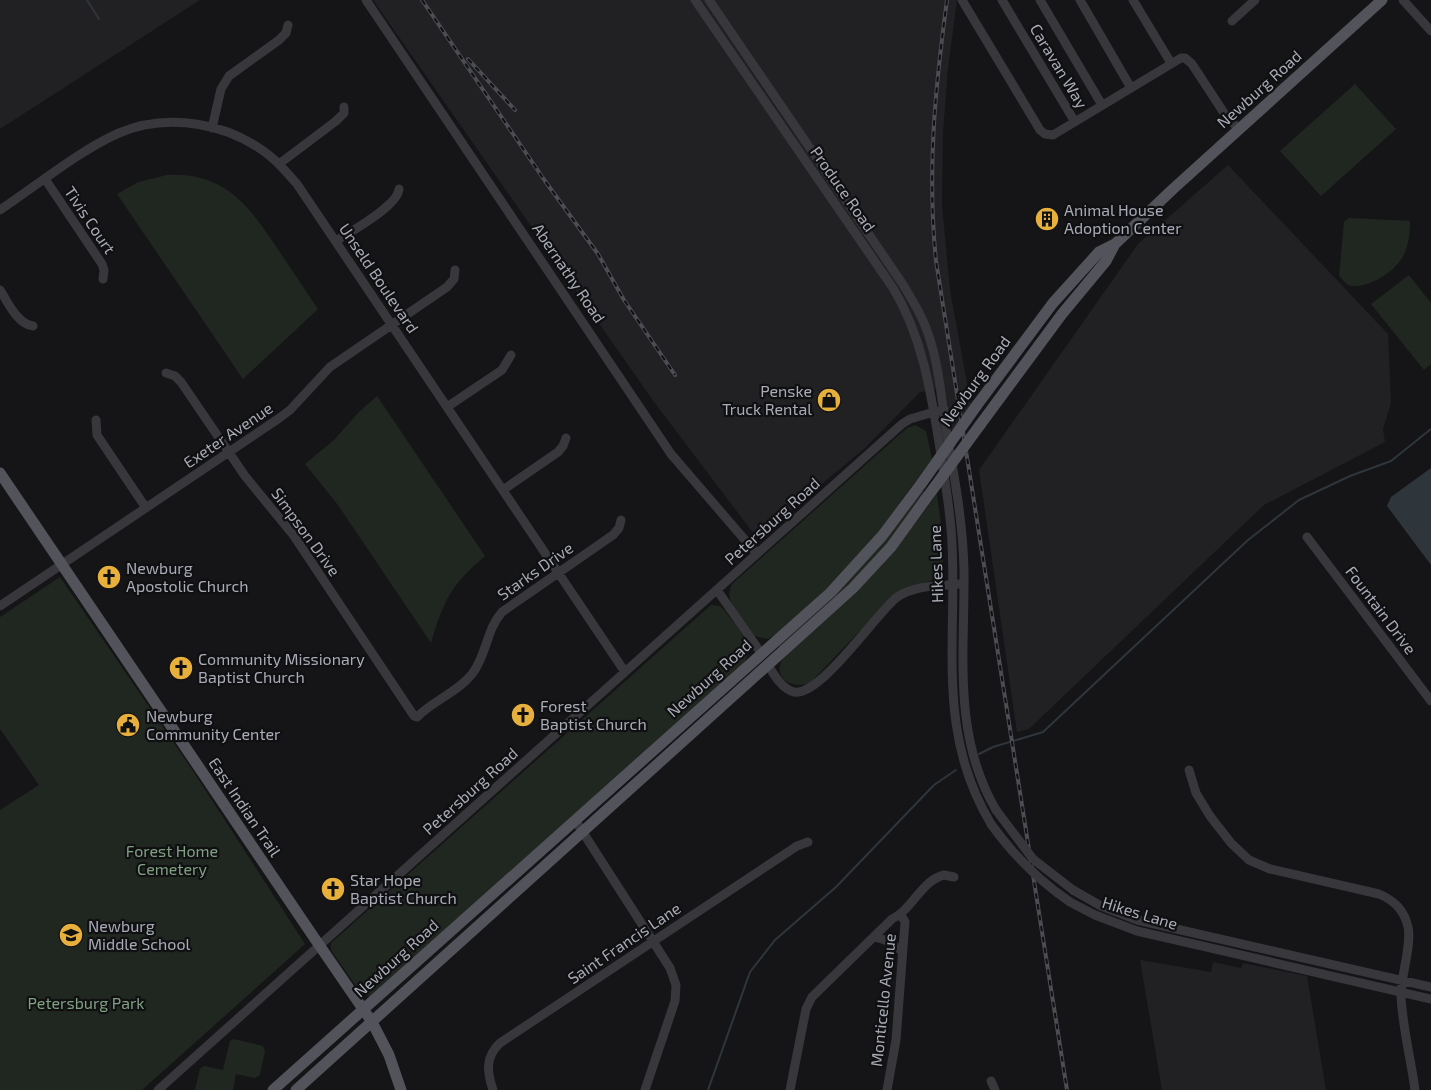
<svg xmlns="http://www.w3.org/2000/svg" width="1431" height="1090" font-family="'Exo 2',sans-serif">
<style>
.built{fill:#212124}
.green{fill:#202721}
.water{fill:#2e363c}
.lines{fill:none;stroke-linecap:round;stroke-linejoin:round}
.stream{stroke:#2e363c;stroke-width:2}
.minor{stroke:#37373c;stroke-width:9}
.major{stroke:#53545b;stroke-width:11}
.rail-casing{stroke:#4c4d53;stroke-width:4}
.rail{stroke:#101012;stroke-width:2;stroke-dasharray:5.5;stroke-linecap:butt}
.minor-bridge{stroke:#37373c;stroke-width:9}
.major-bridge{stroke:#53545b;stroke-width:11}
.labels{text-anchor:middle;stroke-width:4.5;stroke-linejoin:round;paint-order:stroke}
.street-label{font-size:16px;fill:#a8acb6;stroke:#101012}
.poi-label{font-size:16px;fill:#a8acb6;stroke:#101012;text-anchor:start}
.park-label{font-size:16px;fill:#80a082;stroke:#101012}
</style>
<rect width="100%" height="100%" fill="#151517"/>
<path class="built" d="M0,0H200L0,129Z
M373,0H957L948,69L943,132L942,205L950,290L971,405L952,432L945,388L920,392L865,448L757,538L654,402Z
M1228,165L1388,334L1391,403L1383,429L1385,442L1264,505L1029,729L1017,732L979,470L1138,244Z
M1140,960L1211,972L1213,962L1241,968L1243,963L1307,976L1326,1090H1162Z"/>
<path class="green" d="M1355,84L1396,129L1321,196L1280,151Z
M167,175C223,172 247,203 275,245C290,267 304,288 318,309L243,379L117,194L138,182Z
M1349,218L1410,221C1410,232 1409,242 1405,252C1399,269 1373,286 1355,286C1348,287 1344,281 1339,276L1344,222Z
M1409,275L1431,303V364L1424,370L1371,304Z
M377,396L485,556C450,586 444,600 431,643L338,505L305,464L334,440L359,412Z
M915,425L926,431L932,459L867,547L829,586L777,634L768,639L754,636C744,621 722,602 732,584L907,428Z
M921,491H925L902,527L867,568L780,649L776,644Z
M937,494L943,542V573C931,585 911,584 895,594L810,683C795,689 772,680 782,660C790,644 825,619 840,605C875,570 908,535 937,494Z
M60,577L191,768L305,944L142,1090H0V810L39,785L0,729V617Z
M711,605L720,606L725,611C736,627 757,645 743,664L370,997L360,992L331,950V943Z
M234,1039L263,1046L265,1051L260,1075L255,1078L236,1074L233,1090H195L200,1069L204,1066L223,1070L230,1041Z"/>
<path class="water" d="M1431,468V565L1387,506L1391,497Z"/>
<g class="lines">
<path class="stream" d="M87,0L99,19
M979,754L993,747L1043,732L1248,540L1299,500L1350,476L1391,461L1431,429
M708,1090L750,972L775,940L836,887L934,785L956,770"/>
<path class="minor" d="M366,0L671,454L757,554
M695,0L893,288C925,341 932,401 942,461C946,488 951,516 952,544C957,645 936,732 991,824
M709,0L902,283C910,296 918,309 924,323C939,358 941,398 947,435C955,480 963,523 964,570C965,653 952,735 996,810
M962,0L1040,130L1045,134L1053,135L1181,58H1185L1192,64L1226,116L1239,129
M1002,0L1075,122
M1040,0L1102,105
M1080,0L1131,88
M1133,0L1171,63
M1403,0L1431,31
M1232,21L1255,0
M212,128L221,89L229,76L279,40L286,33L288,25
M279,164L336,121L344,113V107
M45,179L102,264L104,270L103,279
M0,210C36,186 80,150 119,133C168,112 229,123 270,156C280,164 288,174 297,184L625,672
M336,241C350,232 398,206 399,189
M0,290C8,302 17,324 33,326
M166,373L175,376L181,382L245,476L294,536L414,716L417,717C434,700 458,692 472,674C487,655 486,630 502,612L613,535L619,528L621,520
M447,407L502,370L511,355
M96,420L97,435L146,508
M503,490L558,452L563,446L566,438
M1307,537L1431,701
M717,590L761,653
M0,606L278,419L290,410L330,367L447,287L454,279L455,270
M768,665C774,675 782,689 794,692C820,697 875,615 896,598C914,585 938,586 959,584
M1189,770L1196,793L1210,816L1231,843L1249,860L1270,869L1379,894C1395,901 1404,910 1408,927C1412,944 1401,975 1401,995C1402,1026 1411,1059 1415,1090
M575,820L670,968L676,985L675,1001L645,1090
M1073,890L1101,906L1137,920L1431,987
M1070,902L1095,915L1137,931L1431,999
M875,937L885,940L902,951
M991,1081L995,1090
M158,1090L902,424L910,419L944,409
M493,1090C487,1072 485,1057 500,1043L797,846L808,842
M790,1090L806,1009L812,997L892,919C912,910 922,880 944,875L954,877
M887,1090L896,1040L905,922L901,915"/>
<path class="major" d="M977,405L1053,303L1099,252L1115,244L1173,189L1382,0
M980,425L1062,314L1106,261L1115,244
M0,473L313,936L372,1022L389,1055L401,1090
M273,1090L831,592L882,536L921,484
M296,1090L853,588L891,547L925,500"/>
<g class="rail-casing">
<path id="rail" d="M422,0L545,181L598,254L624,300L675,375
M947,0C935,89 927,171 936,261L1067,1090
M468,59L515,110"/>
</g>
<use href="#rail" class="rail"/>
<path class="minor-bridge" d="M996,810L1033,859L1073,890
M991,824C1014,856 1038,880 1070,902"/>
<path class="major-bridge" d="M921,484L977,405
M925,500L980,425"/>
</g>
<defs>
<g id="building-disc" transform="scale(1.25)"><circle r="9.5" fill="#e7b03d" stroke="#101012"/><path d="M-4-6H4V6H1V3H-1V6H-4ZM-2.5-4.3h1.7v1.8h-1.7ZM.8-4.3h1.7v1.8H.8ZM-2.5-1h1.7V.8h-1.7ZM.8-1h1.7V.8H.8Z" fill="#111"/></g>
<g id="shop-disc" transform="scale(1.25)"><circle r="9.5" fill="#e7b03d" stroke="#101012"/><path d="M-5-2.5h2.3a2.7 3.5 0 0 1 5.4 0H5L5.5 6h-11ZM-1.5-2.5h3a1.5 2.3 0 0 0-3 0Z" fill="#111"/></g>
<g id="church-disc" transform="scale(1.25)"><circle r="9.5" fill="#e7b03d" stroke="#101012"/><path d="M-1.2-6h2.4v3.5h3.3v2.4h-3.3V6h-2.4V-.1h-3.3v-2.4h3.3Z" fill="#111"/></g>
<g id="civic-disc" transform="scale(1.25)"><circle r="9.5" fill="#e7b03d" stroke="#101012"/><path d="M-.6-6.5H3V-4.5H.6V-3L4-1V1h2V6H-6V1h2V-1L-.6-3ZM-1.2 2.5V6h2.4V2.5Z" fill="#111"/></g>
<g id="school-disc" transform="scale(1.25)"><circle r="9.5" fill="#e7b03d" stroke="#101012"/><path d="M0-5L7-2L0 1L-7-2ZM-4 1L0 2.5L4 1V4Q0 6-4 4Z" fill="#111"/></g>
</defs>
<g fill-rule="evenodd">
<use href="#building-disc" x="1047" y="219"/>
<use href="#shop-disc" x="829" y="400"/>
<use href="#church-disc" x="109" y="577"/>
<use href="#church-disc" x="181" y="668"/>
<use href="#church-disc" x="523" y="715"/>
<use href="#civic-disc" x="128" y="725"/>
<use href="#church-disc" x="333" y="889"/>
<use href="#school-disc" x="71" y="935"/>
</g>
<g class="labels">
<g class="street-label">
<text transform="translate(1059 66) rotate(59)" y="6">Caravan Way</text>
<text transform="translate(1259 89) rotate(-42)" y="6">Newburg Road</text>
<text transform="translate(843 189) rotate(55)" y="6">Produce Road</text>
<text transform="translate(90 220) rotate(56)" y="6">Tivis Court</text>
<text transform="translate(569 273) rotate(56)" y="6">Abernathy Road</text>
<text transform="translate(379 278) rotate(56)" y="6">Unseld Boulevard</text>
<text transform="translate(975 381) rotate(-54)" y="6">Newburg Road</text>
<text transform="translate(228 435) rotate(-34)" y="6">Exeter Avenue</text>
<text transform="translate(772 521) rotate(-42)" y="6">Petersburg Road</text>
<text transform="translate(306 532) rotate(54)" y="6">Simpson Drive</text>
<text transform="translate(936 564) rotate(-92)" y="6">Hikes Lane</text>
<text transform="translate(535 571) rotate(-35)" y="6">Starks Drive</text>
<text transform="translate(1381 610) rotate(53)" y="6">Fountain Drive</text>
<text transform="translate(709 678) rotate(-42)" y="6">Newburg Road</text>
<text transform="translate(470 791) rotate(-42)" y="6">Petersburg Road</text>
<text transform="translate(245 807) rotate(56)" y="6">East Indian Trail</text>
<text transform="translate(1140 913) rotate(17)" y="6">Hikes Lane</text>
<text transform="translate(624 943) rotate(-34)" y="6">Saint Francis Lane</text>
<text transform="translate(396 958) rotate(-42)" y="6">Newburg Road</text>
<text transform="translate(883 1000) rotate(-84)" y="6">Monticello Avenue</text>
</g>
<g class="poi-label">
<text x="1064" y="216">Animal House<tspan x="1064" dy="18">Adoption Center</tspan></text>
<text x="812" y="397" text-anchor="end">Penske<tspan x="812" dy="18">Truck Rental</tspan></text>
<text x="126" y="574">Newburg<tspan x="126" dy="18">Apostolic Church</tspan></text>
<text x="198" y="665">Community Missionary<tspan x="198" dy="18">Baptist Church</tspan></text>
<text x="540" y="712">Forest<tspan x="540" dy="18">Baptist Church</tspan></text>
<text x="146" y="722">Newburg<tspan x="146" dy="18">Community Center</tspan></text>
<text x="350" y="886">Star Hope<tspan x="350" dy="18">Baptist Church</tspan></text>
<text x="88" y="932">Newburg<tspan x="88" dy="18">Middle School</tspan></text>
</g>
<g class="park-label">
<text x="172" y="857">Forest Home<tspan x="172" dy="18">Cemetery</tspan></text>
<text x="86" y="1009">Petersburg Park</text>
</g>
</g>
</svg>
